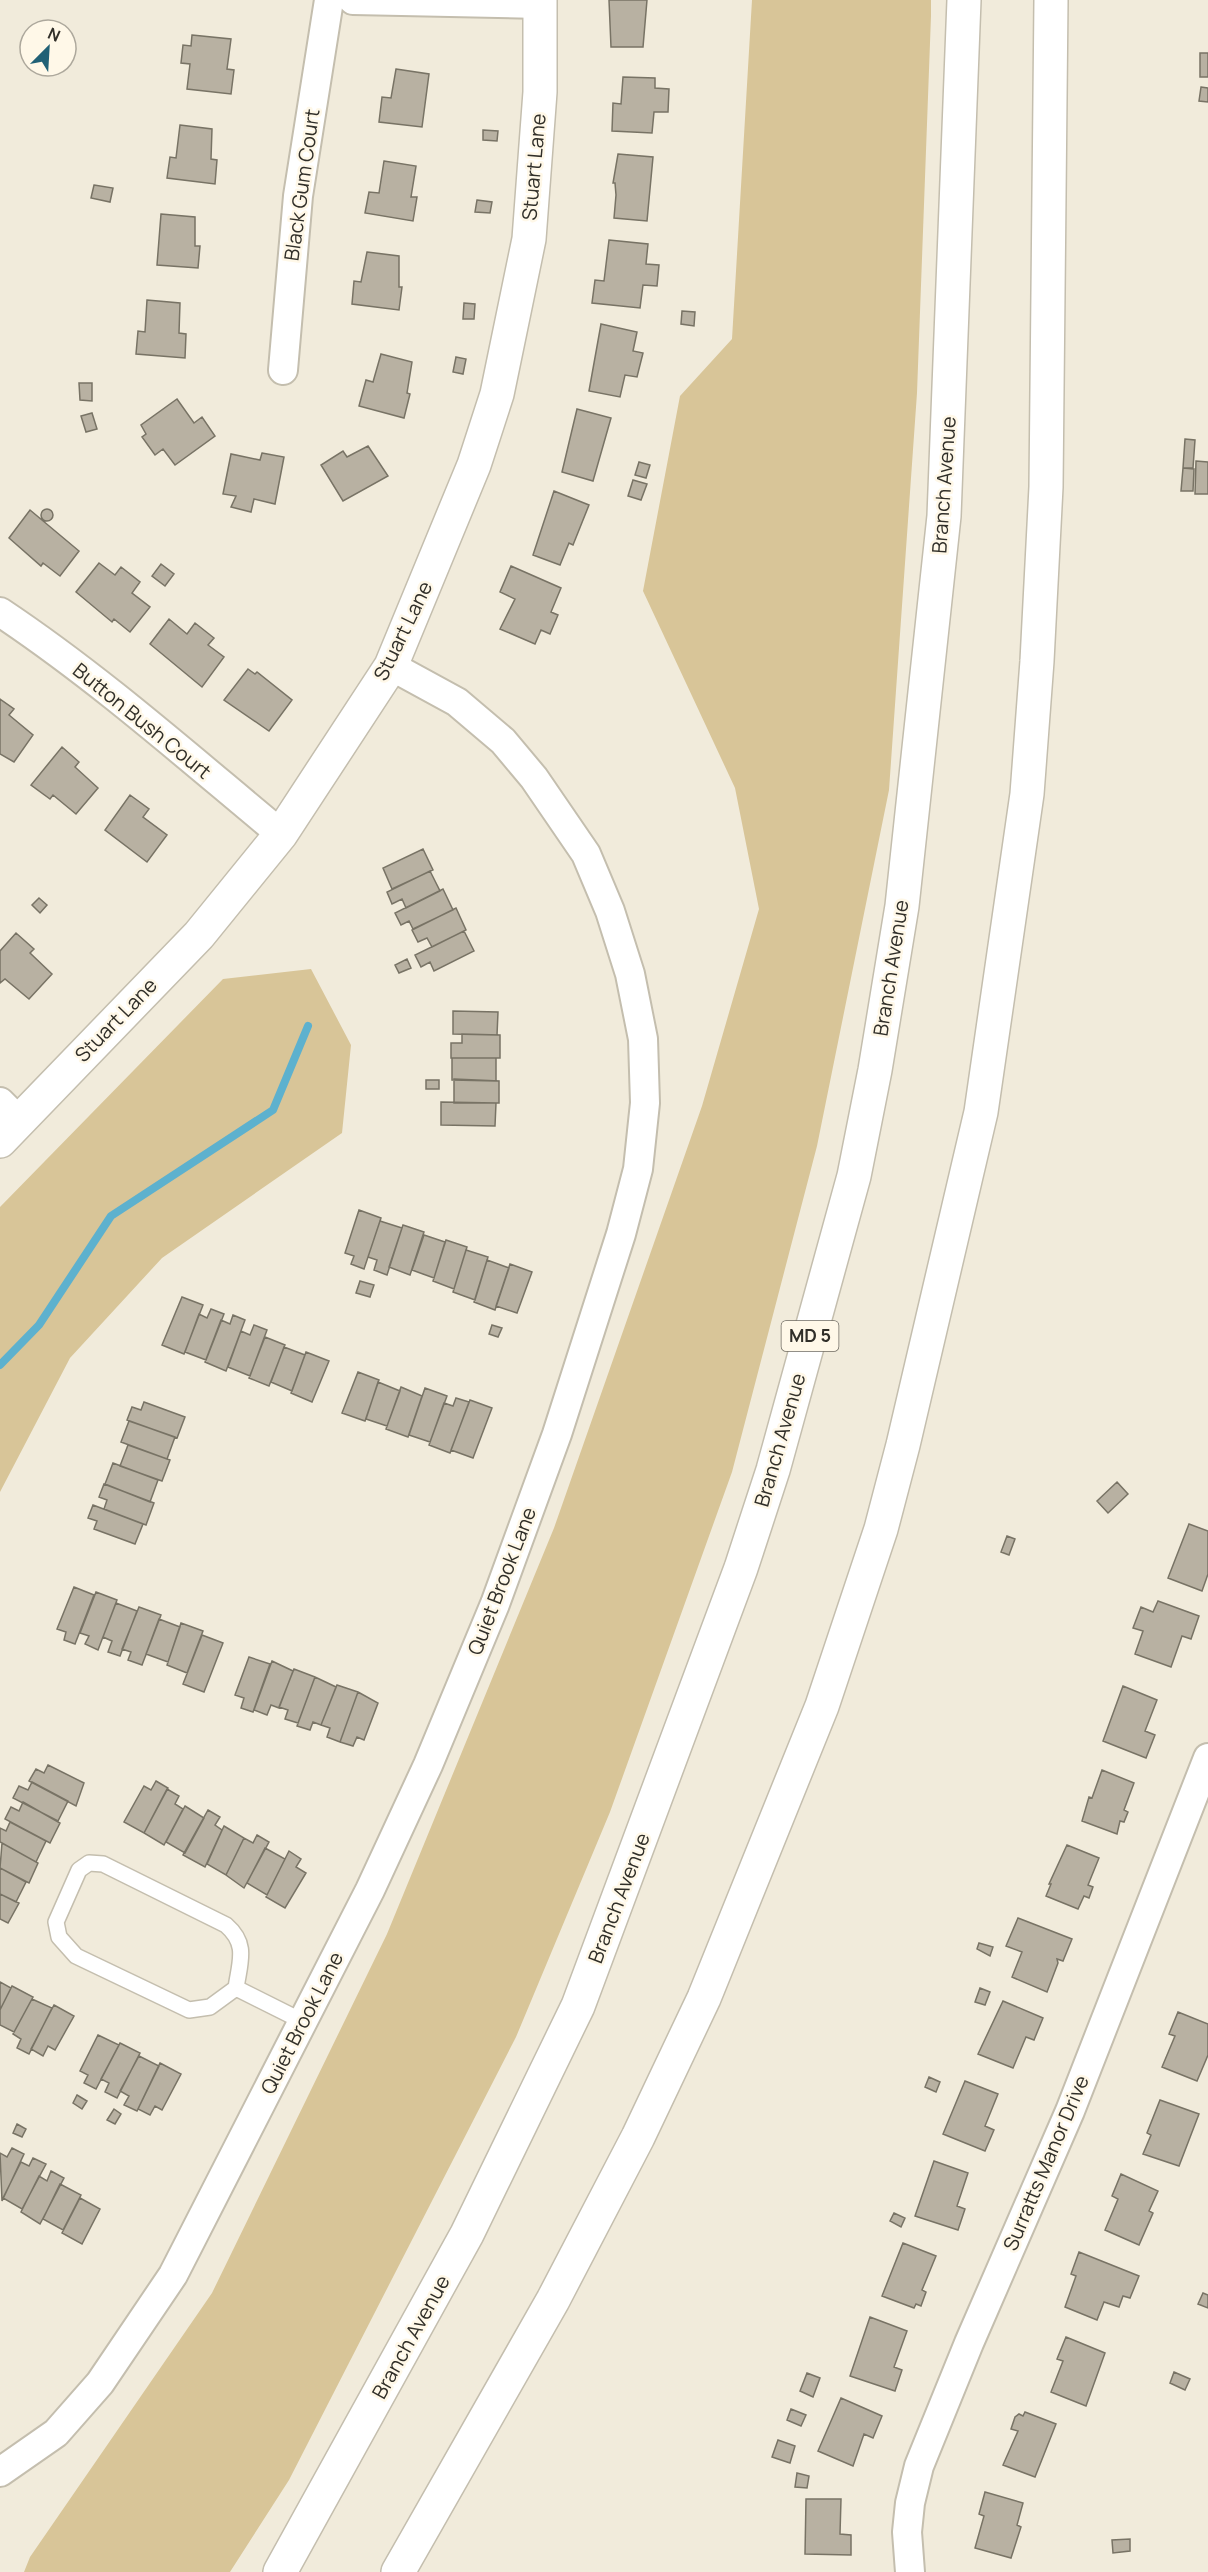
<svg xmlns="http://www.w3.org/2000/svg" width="1208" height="2572" font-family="Manrope,sans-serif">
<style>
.green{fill:#d8c598}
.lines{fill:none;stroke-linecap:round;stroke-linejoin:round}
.stream{stroke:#5db1ce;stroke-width:8}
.building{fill:#b8b1a2;stroke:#787365;stroke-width:1.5}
.service-casing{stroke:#c4beae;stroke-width:18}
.minor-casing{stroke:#c4beae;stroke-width:32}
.tertiary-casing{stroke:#c4beae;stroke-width:36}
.motorway-casing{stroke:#c4beae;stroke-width:36}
.service{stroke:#fff;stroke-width:15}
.minor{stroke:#fff;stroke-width:28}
.tertiary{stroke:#fff;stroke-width:33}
.motorway{stroke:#fff;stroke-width:33}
.labels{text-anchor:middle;stroke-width:5;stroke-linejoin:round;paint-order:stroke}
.shield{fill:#fff8e8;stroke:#6f6b62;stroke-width:1.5}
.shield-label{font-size:18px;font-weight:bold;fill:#312f29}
.street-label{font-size:20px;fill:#312f29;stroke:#fff8e8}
</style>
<rect width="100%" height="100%" fill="#f1ebdb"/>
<path class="green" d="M752,0H931V16L917,393L889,790L817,1146L732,1472L610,1812L516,2037L289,2480L230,2572H24L30,2557L212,2293L387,1934L554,1528L702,1106L759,909L735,788L643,591L680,396L732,339Z
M311,969L351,1045L342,1133L162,1258L70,1358L0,1492V1207L223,979Z"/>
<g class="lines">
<path class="stream" d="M0,1365L39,1325L111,1216L273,1110L308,1026"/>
</g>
<path class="building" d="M609,0H647L643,47H611Z
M192,35L231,39L227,69L234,70L231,94L187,89L190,64L181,63L183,45L191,46Z
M1200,53H1208V77H1200Z
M396,69L429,74L422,127L379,122L382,97L391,98Z
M623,77L655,78V88L669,89L668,112H654L652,133L612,131L613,103L621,104Z
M1201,87L1208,88V102L1199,101Z
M180,125L212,129L211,159L217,160L215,184L167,178L170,157L176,158Z
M483,130L498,131L497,141L483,140Z
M618,154L653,157L647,221L614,218L616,195L615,183H613Z
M384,161L416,166L411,197H417L413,221L365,213L369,192L379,193Z
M94,185L113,188L110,202L91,198Z
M477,200L492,202L490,213L475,212Z
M161,214L195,217V246H200L198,268L157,265Z
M609,240L648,244L646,264L659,265L657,286L643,285L640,308L592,303L595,280L604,281Z
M367,252L399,256V287H402L399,310L352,304L354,281L361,282Z
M147,300L180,303L179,333L186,334L185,358L136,354L138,331L145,332Z
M464,303L475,304L474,319H463Z
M682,311L695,312L694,326L681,324Z
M601,324L637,332L633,351L643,353L637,377L625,375L620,397L589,391Z
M381,354L412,362L407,393L410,394L404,418L359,406L366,380L373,382Z
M456,357L466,359L463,374L453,372Z
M79,383H92V401L80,400Z
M177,399L194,423L202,417L215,436L175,465L163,449L155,455L142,437L146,434L141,425Z
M577,409L611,418L593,481L562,472Z
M92,413L97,429L86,432L81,416Z
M1185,439L1195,440L1193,468H1183Z
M368,446L388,476L343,501L321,465L343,451L347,457Z
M262,453L284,457L275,504L254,499L251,512L231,507L236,496L223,494L231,454L260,460Z
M1196,461L1208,462V494H1195Z
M639,462L650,465L646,478L635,475Z
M1183,468L1194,469L1193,491H1181Z
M633,480L647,484L641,500L628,496Z
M554,491L589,505L573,545L569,543L560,565L533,555Z
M41 515a6 6 0 1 1 12 0a6 6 0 1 1-12 0Z
M30,510L79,551L60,576L43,563L41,566L9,538Z
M99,563L115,575L121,567L140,582L132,593L150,607L130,632L114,619L112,622L76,592Z
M161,564L174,574L165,586L152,576Z
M511,566L561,588L551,612L558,615L550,634L541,630L535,644L500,629L515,599L500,592Z
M169,619L187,634L195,623L214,638L208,645L224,657L202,687L150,644Z
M248,669L255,674L257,672L292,700L269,731L224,700Z
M0,699L14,709L9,715L33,735L14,762L0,754Z
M62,747L79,762L75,767L98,788L76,814L53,795L50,799L31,785Z
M130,795L149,809L143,817L167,835L147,862L105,830Z
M423,849L433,870L392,889L383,868Z
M430,871L440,891L406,908L402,899L392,904L387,892Z
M443,889L453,910L413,929L409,921L401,925L395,913Z
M39,898L47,905L40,913L32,905Z
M456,908L466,930L432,947L427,938L418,942L412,930Z
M464,931L474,951L434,971L430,962L421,967L415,955Z
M16,933L34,949L30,953L52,974L29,999L5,979L0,983V951Z
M407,959L411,968L399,973L395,965Z
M453,1011L498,1012L497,1035L453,1034Z
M462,1034L500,1035V1058H451V1043H462Z
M452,1058H496V1081L452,1080Z
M454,1079L499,1081V1103H454Z
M426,1080H439V1089H426Z
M441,1102L496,1103L495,1126L441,1125Z
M359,1210L381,1218L364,1269L351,1264L354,1256L345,1253Z
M380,1221L402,1228L387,1275L374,1270L377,1260L368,1257Z
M403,1225L424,1232L410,1275L389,1267Z
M424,1235L445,1242L434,1278L412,1270Z
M446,1240L467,1247L454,1289L433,1281Z
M466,1250L488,1257L475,1300L453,1292Z
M487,1260L509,1268L495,1310L474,1302Z
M510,1264L532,1272L517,1313L496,1306Z
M360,1281L374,1285L370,1297L356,1293Z
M182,1297L203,1305L184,1354L162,1345Z
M211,1309L224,1314L206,1360L185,1352L199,1314L207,1318Z
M233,1315L245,1320L226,1371L205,1362L221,1320L230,1324Z
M254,1325L267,1330L250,1376L228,1367L241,1331L250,1335Z
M492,1325L502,1328L498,1337L489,1334Z
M265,1337L285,1345L269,1386L249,1378Z
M284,1347L305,1355L292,1391L271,1382Z
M306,1352L329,1361L312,1402L291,1393Z
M358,1372L379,1380L365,1421L342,1413Z
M378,1382L400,1391L387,1426L366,1419Z
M401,1387L422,1396L408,1437L386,1429Z
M425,1388L447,1396L430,1442L409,1435Z
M456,1398L469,1402L450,1453L429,1445L444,1403L453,1406Z
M470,1400L492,1408L473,1458L451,1450Z
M144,1402L185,1417L177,1438L127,1420L132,1407L141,1410Z
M129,1421L175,1437L167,1459L121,1442Z
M128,1445L170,1460L162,1481L120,1466Z
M113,1463L158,1480L150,1502L105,1484Z
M1117,1482L1128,1494L1108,1513L1097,1501Z
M104,1484L154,1503L146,1525L104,1509L107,1500L99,1497Z
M93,1505L143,1524L135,1544L94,1529L97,1521L88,1518Z
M1189,1524L1208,1531V1574L1202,1591L1168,1578Z
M1007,1536L1015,1539L1009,1555L1001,1552Z
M74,1587L94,1595L75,1644L64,1640L66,1632L57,1629Z
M96,1592L117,1600L98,1650L85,1644L89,1636L80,1633Z
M1158,1601L1199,1616L1191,1639L1182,1636L1171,1667L1135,1654L1143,1631L1133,1628L1141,1607L1153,1612Z
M116,1603L137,1611L120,1656L108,1652L112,1641L103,1637Z
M139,1607L161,1615L142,1665L128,1660L131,1652L122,1649Z
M159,1619L180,1627L168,1662L146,1654Z
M181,1623L203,1631L187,1673L167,1665Z
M202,1635L223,1643L204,1692L183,1684Z
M249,1657L270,1664L253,1712L241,1708L244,1698L235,1695Z
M272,1661L293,1671L279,1708L271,1705L267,1715L254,1710Z
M294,1669L315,1677L298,1723L285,1719L288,1710L279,1707Z
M315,1677L336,1687L321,1725L313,1722L310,1730L297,1726Z
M337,1685L358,1692L340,1742L327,1737L330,1728L321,1725Z
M1123,1686L1157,1700L1145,1731L1155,1735L1146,1758L1103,1741Z
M358,1692L378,1703L364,1740L357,1737L353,1746L340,1742Z
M48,1765L84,1783L76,1806L29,1781L36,1769L44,1773Z
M1102,1770L1134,1783L1124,1810L1128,1812L1124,1822L1120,1821L1117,1834L1082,1821L1089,1797L1092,1798Z
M156,1781L168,1788L144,1833L124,1822L144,1786L151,1790Z
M32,1782L68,1801L58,1821L13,1798L19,1786L28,1790Z
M167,1789L179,1796L175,1804L183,1809L164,1845L144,1833Z
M23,1802L60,1823L50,1843L5,1819L11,1807L19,1811Z
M185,1806L204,1818L185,1853L166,1842Z
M208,1810L220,1817L215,1825L222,1830L205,1867L183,1855Z
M10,1822L46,1841L36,1862L0,1842V1828L6,1831Z
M224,1826L244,1838L226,1875L207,1864Z
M257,1835L269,1842L244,1888L226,1875L244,1838L253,1843Z
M2,1843L38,1863L29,1883L0,1868Z
M1067,1845L1099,1858L1088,1885L1093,1887L1089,1898L1084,1896L1078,1909L1046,1896L1051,1884H1049Z
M265,1848L285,1859L267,1895L247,1883Z
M289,1851L301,1859L296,1867L306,1873L285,1908L266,1897Z
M0,1868L26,1882L16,1902L0,1894Z
M0,1894L19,1903L8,1923L0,1919Z
M1018,1918L1072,1939L1063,1961L1057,1959L1058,1963L1047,1992L1012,1977L1022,1952L1006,1946Z
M979,1943L993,1947L990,1956L977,1949Z
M0,1982L11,1988L0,2010Z
M12,1986L33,1997L14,2032L0,2025V2010Z
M980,1988L990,1992L985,2005L975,2002Z
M32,1999L52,2008L29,2054L17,2048L21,2039L13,2034Z
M1003,2001L1043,2018L1034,2040L1026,2037L1013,2068L978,2054Z
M54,2005L74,2016L55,2050L48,2046L43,2056L31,2049Z
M1178,2012L1208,2024V2055L1197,2081L1162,2067L1175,2036L1169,2034Z
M98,2035L119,2045L96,2089L84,2083L88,2075L80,2071Z
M120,2043L140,2053L117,2098L105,2092L109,2083L101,2079Z
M139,2056L159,2066L137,2111L124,2105L129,2096L120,2091Z
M160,2063L181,2074L162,2110L155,2106L150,2115L138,2109Z
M929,2077L940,2082L936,2092L925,2087Z
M965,2081L998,2094L985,2126L994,2130L985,2151L943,2134Z
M77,2095L87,2101L82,2109L73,2103Z
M1160,2100L1199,2114L1179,2166L1143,2154L1151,2135L1147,2133Z
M114,2109L121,2114L115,2124L107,2120Z
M17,2124L26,2129L22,2137L13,2133Z
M12,2148L24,2154L2,2201L0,2153L7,2157Z
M33,2158L46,2164L22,2209L3,2198L21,2162L29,2166Z
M934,2161L968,2173L957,2206L965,2209L958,2230L915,2216Z
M51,2171L64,2178L40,2224L21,2212L39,2176L47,2181Z
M1121,2174L1158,2191L1149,2211L1153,2213L1139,2245L1105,2230L1118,2199L1112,2196Z
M60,2184L81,2195L63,2230L43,2219Z
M80,2198L100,2209L82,2244L62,2233Z
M894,2213L905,2218L901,2227L890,2221Z
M903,2243L936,2256L922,2290L926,2292L921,2306L916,2304L914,2308L882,2296Z
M1079,2252L1139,2276L1130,2298L1123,2296L1119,2307L1104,2302L1097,2320L1065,2307L1076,2276L1071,2274Z
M1203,2293L1208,2295V2308L1198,2304Z
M870,2317L907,2331L894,2367L902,2370L895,2391L850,2376Z
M1066,2337L1105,2353L1086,2406L1051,2392L1063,2361L1057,2359Z
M1174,2372L1190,2379L1185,2390L1170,2383Z
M807,2373L820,2378L813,2397L800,2391Z
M841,2398L882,2416L873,2438L864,2434L853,2466L818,2451Z
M791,2409L806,2415L801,2426L787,2420Z
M1025,2412L1056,2424L1035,2477L1003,2465L1018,2431L1011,2429L1015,2417L1019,2414L1023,2416Z
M778,2440L795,2446L790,2463L772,2457Z
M797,2473L809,2476L807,2488L795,2487Z
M985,2492L1023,2503L1017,2525L1021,2527L1011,2558L975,2548L984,2516L979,2514Z
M806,2499H841L840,2534L851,2535V2555L805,2554Z
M1130,2539V2551L1113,2553L1112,2540Z"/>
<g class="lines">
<g class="service-casing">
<path id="service" d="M89,1863L103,1864L226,1925C248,1944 240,1961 236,1988L210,2007L189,2010L76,1956L59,1937L56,1922L79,1870Z
M236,1988L304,2022"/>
</g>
<g class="minor-casing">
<path id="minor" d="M353,0L540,4
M283,370L298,196L329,0
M0,612C99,678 189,758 281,834
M0,1102L19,1121
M0,2472L56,2433L100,2383L173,2275L370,1890L428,1765L495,1604L557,1434L621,1234L638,1169L645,1103L643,1039L630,974L610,911L586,854L534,778L503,741L457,702L391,666
M910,2572L907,2532L910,2503L919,2466L969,2343L1070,2111L1208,1758"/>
</g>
<g class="tertiary-casing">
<path id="tertiary" d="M0,1141L199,935L281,834L391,666L474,465L497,394L529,239L540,92V0"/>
</g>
<g class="motorway-casing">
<path id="motorway" d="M280,2572L467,2234L578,2006L741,1568L773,1470L854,1176L875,1070L902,906L944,516L964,0
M398,2572L553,2300L638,2137L704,1998L822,1706L881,1529L903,1445L981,1112L1027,794L1037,661L1046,487L1051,0"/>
</g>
<use href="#service" class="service"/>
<use href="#minor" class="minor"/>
<use href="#tertiary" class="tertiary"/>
<use href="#motorway" class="motorway"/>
</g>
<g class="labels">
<rect class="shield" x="781.5" y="1321" width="57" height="30" rx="4.5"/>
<g class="shield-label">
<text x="810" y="1342">MD 5</text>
</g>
<g class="street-label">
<text transform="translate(534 167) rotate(-85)" y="7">Stuart Lane</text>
<text transform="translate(302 185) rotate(-82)" y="7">Black Gum Court</text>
<text transform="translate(944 485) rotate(-86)" y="7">Branch Avenue</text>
<text transform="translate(403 631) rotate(-64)" y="7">Stuart Lane</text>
<text transform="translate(142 721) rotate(39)" y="7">Button Bush Court</text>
<text transform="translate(891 968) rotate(-81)" y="7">Branch Avenue</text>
<text transform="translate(116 1020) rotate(-46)" y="7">Stuart Lane</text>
<text transform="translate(780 1440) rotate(-74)" y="7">Branch Avenue</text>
<text transform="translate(502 1581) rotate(-69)" y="7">Quiet Brook Lane</text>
<text transform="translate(619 1898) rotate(-69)" y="7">Branch Avenue</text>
<text transform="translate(302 2023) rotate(-63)" y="7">Quiet Brook Lane</text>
<text transform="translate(1046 2163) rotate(-67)" y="7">Surratts Manor Drive</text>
<text transform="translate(411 2337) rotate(-61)" y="7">Branch Avenue</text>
</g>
</g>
<g transform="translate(48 48) rotate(24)"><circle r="28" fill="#fff8e8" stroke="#ada89c" stroke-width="1.5"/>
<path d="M0-4.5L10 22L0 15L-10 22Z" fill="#216176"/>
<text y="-9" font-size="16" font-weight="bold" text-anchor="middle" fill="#312f29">N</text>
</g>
</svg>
